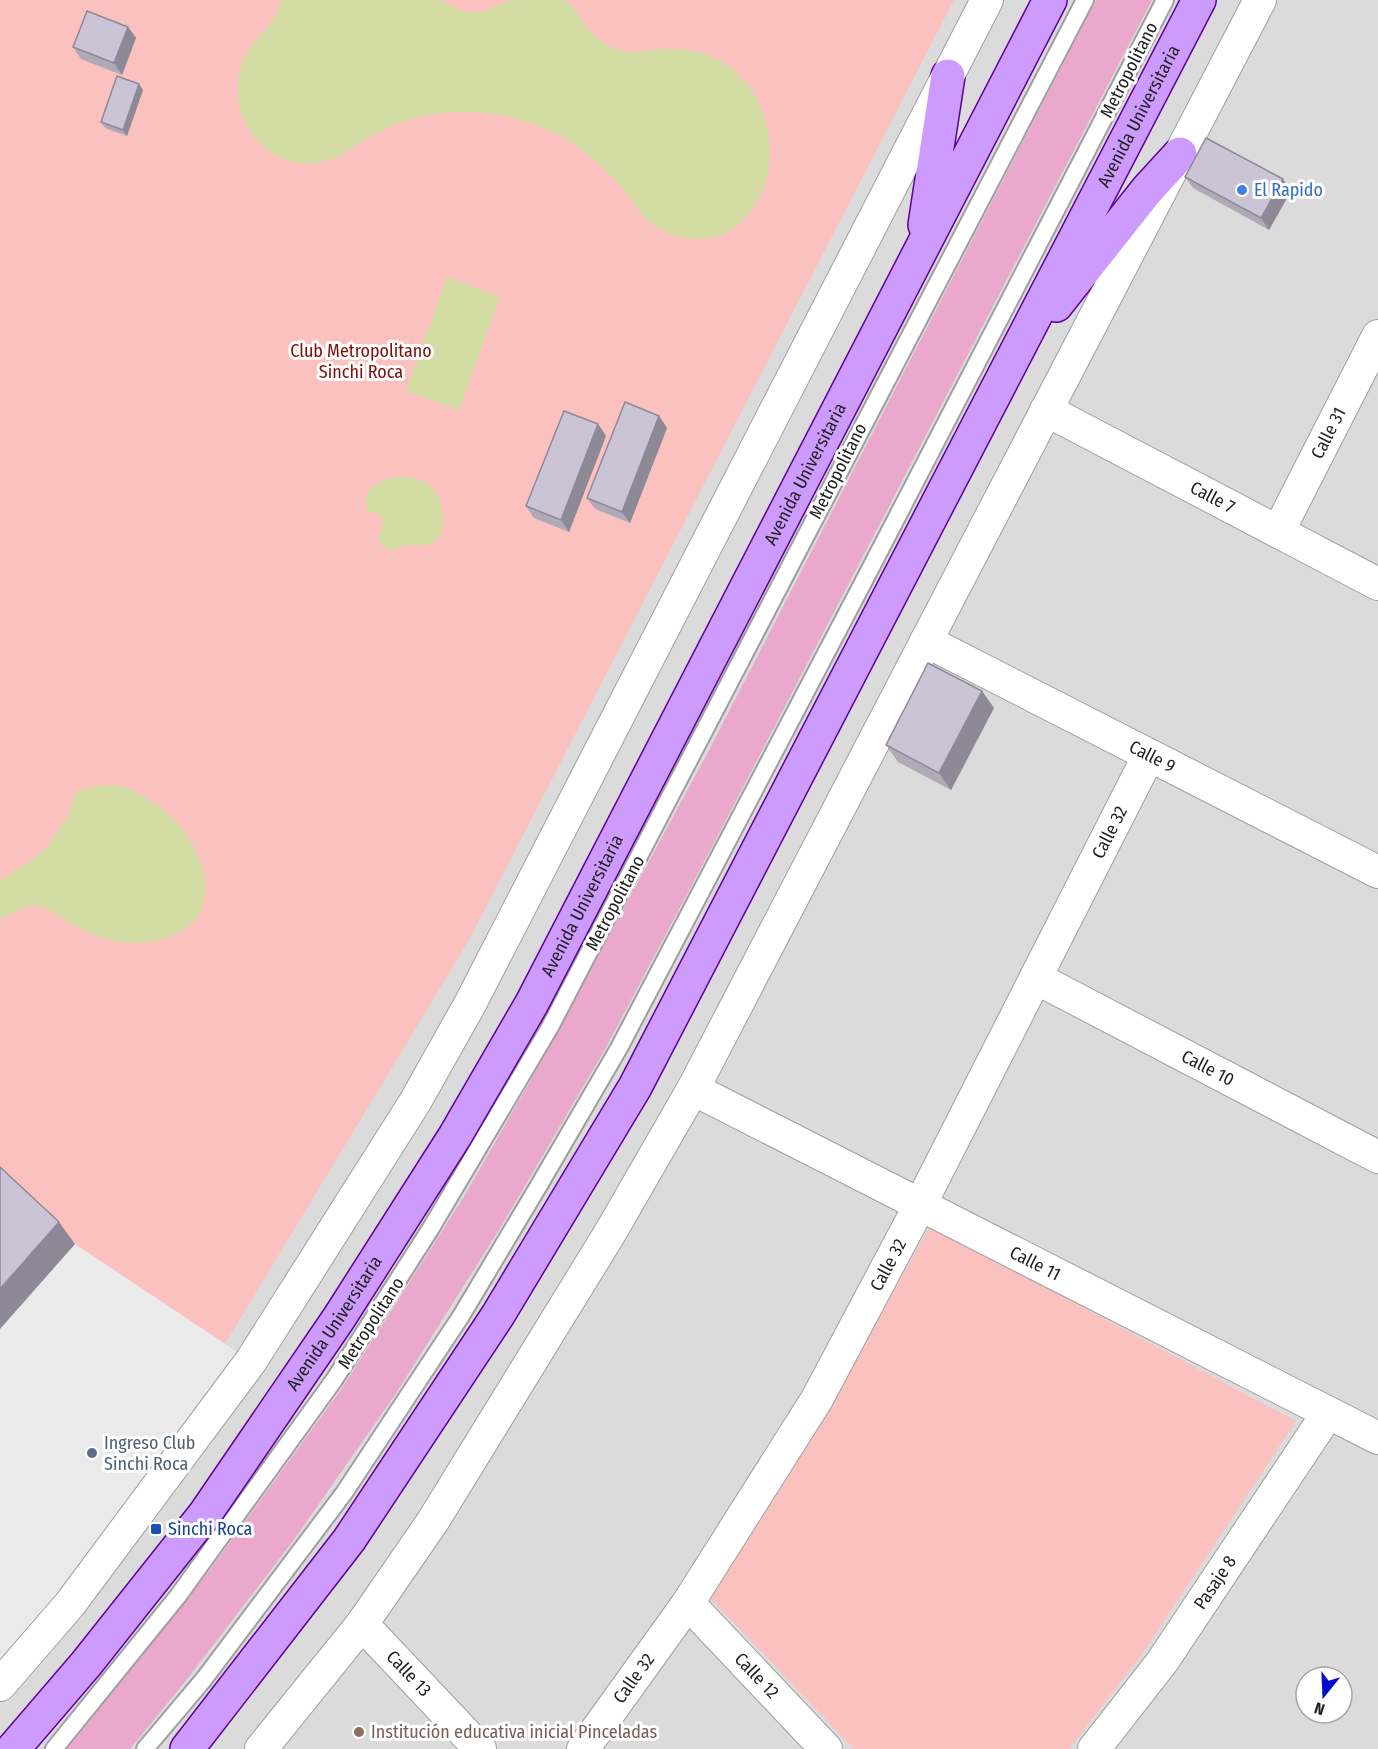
<svg xmlns="http://www.w3.org/2000/svg" width="1378" height="1749" font-family="'Fira Sans Condensed',sans-serif">
<style>
.residential{fill:#dbdbdc;fill-rule:evenodd}
.grass{fill:#eaa8cc}
.park{fill:#fac1bf}
.parking{fill:#eaeaea}
.water{fill:#d3dda3}
.lines{fill:none;stroke-linecap:round;stroke-linejoin:round}
.service-casing{stroke:#9f9f9f;stroke-width:20}
.minor-casing{stroke:#9f9f9f;stroke-width:34}
.primary-casing{stroke:#5d0097;stroke-width:36}
.service{stroke:#fff;stroke-width:16}
.minor{stroke:#fff;stroke-width:32}
.primary{stroke:#cd9afd;stroke-width:33}
.wall{fill:#afa9b8}
.shaded-wall{fill:#8e8996}
.building{fill:#cbc4d6;stroke:#8e8996;stroke-width:1.5}
.shop-dot{fill:#3f7fe0;stroke:#fff;stroke-width:2}
.service-dot{fill:#5c6f8a;stroke:#fff;stroke-width:2}
.transit-dot{fill:#1a4fb4;stroke:#fff;stroke-width:2}
.education-dot{fill:#8d6e63;stroke:#fff;stroke-width:2}
.labels{text-anchor:middle;stroke-width:6;stroke-linejoin:round;paint-order:stroke}
.street-label{font-size:18px;fill:#1e1e1e;stroke:#fff}
.shop-label{font-size:18px;fill:#366cbe;stroke:#fff;text-anchor:start}
.park-label{font-size:18px;fill:#7e0d0a;stroke:#fff}
.service-label{font-size:18px;fill:#4e5e75;stroke:#fff;text-anchor:start}
.transit-label{font-size:18px;fill:#164399;stroke:#fff;text-anchor:start}
.education-label{font-size:18px;fill:#785e54;stroke:#fff;text-anchor:start}
</style>
<rect width="100%" height="100%" fill="#eae3ef"/>
<path class="residential" d="M0,0H1378V1749H0ZM1306,1677H1342V1713H1306Z"/>
<path class="grass" d="M1096,0H1152L702,866L604,1051L502,1225L395,1395L293,1541L188,1678L130,1749H67L209,1571L342,1388L465,1195L533,1076L707,754Z"/>
<path class="park" d="M0,0H954L469,940L225,1344L75,1244L0,1175Z
M930,1226L1296,1421L1142,1654L1069,1749H854L708,1596L825,1416Z"/>
<path class="parking" d="M75,1244L251,1361L0,1685V1329Z"/>
<path class="water" d="M281,0H440C454,8 468,15 485,11C493,9 500,3 507,1C514,0 554,0 561,0C576,3 583,25 594,35C600,41 611,48 620,50C633,54 648,50 662,49C687,47 715,53 735,71C755,89 766,113 769,139C775,184 748,240 697,239C678,239 656,230 643,216C636,208 631,199 625,191C613,178 600,164 586,153C554,127 509,112 468,112C437,111 403,119 375,134C362,140 352,150 339,156C312,169 282,165 261,144C236,120 230,80 249,50C263,30 275,26 281,0Z
M447,277L500,297L459,410L406,391Z
M404,476C427,478 442,491 443,515C443,523 443,531 438,538C426,553 410,538 395,550L384,548L378,539L384,522L380,515L368,511C359,484 383,479 404,476Z
M120,785C144,795 163,807 180,826C193,841 201,860 205,879C208,899 201,920 183,930C145,952 106,944 70,923C62,918 48,907 38,906C24,905 11,913 0,920V881L44,851L68,816L76,792L95,786Z"/>
<g class="lines">
<g class="service-casing">
<path id="service" d="M54,1749L178,1596L334,1380L431,1228L550,1027L1085,0
M145,1749L204,1679L344,1493L461,1316L538,1187L619,1048L867,575L1165,0"/>
</g>
<g class="minor-casing">
<g id="minor">
<path id="s1" d="M1046,410L1378,584"/>
<path id="s2" d="M1278,532L1378,336"/>
<path id="s3" d="M926,641L1378,872"/>
<path id="s4" d="M1036,978L1378,1157"/>
<path id="s5" d="M693,1089L1378,1438"/>
<path id="s6" d="M688,1603L826,1749"/>
<path id="s7" d="M362,1624L480,1749"/>
<path d="M0,1685L70,1604L251,1361L415,1102L470,1004L987,0"/>
<path d="M261,1749L362,1624L433,1521L610,1233L693,1089L1260,0"/>
<path id="s8" d="M583,1749L688,1603L817,1399L920,1205L1149,755"/>
<path id="s9" d="M1094,1749L1162,1662L1328,1413"/>
</g>
</g>
<g class="primary-casing">
<g id="primary">
<path d="M925,225L948,76"/>
<path d="M1056,305L1147,190L1180,154"/>
<path id="s10" d="M13,1749L86,1664L205,1514L339,1318L455,1136L532,1003L1050,0"/>
<path id="s11" d="M187,1749L349,1540L498,1315L635,1087L1199,0"/>
</g>
</g>
<use href="#service" class="service"/>
<use href="#minor" class="minor"/>
<use href="#primary" class="primary"/>
</g>
<path class="wall" d="M128,27L136,38L122,75L81,59L73,47Z
M143,90L127,136L105,128L101,122Z
M1185,177L1291,191L1269,230L1193,188Z
M659,416L667,428L630,523L595,509L587,498Z
M598,424L606,436L569,532L534,518L526,506Z
M982,691L994,708L951,790L898,762L886,745Z"/>
<path class="shaded-wall" d="M128,27L136,38L122,75L114,63Z
M139,84L143,90L127,136L123,130Z
M1283,179L1291,191L1269,230L1261,218Z
M659,416L667,428L630,523L622,512Z
M598,424L606,436L569,532L561,520Z
M982,691L994,708L951,790L939,773Z
M59,1222L75,1244L0,1329V1289Z"/>
<path class="building" d="M87,11L128,27L114,63L73,47Z
M117,76L139,84L123,130L101,122Z
M1206,138L1283,179L1261,218L1185,177Z
M625,402L659,416L622,512L587,498Z
M564,411L598,424L561,520L526,506Z
M928,663L982,691L939,773L886,745Z
M0,1167L59,1222L0,1289Z"/>
<circle class="shop-dot" cx="1242" cy="190" r="6"/>
<circle class="service-dot" cx="92" cy="1453" r="6"/>
<rect class="transit-dot" x="150" y="1523" width="12" height="12" rx="3"/>
<circle class="education-dot" cx="359" cy="1732" r="6"/>
<g class="labels">
<g class="street-label">
<text transform="translate(1129 70) rotate(-63)" y="6">Metropolitano</text>
<text dy="6" stroke="none"><textPath href="#s11" startOffset="1894">Avenida Universitaria</textPath></text>
<text dy="6" stroke="none"><textPath href="#s2" startOffset="111">Calle 31</textPath></text>
<text transform="translate(838 471) rotate(-63)" y="6">Metropolitano</text>
<text dy="6" stroke="none"><textPath href="#s10" startOffset="1506">Avenida Universitaria</textPath></text>
<text dy="6" stroke="none"><textPath href="#s1" startOffset="188">Calle 7</textPath></text>
<text dy="6" stroke="none"><textPath href="#s3" startOffset="254">Calle 9</textPath></text>
<text dy="6" stroke="none"><textPath href="#s8" startOffset="1059">Calle 32</textPath></text>
<text transform="translate(615 903) rotate(-62)" y="6">Metropolitano</text>
<text dy="6" stroke="none"><textPath href="#s10" startOffset="1020">Avenida Universitaria</textPath></text>
<text dy="6" stroke="none"><textPath href="#s4" startOffset="194">Calle 10</textPath></text>
<text dy="6" stroke="none"><textPath href="#s5" startOffset="384">Calle 11</textPath></text>
<text dy="6" stroke="none"><textPath href="#s8" startOffset="573">Calle 32</textPath></text>
<text dy="6" stroke="none"><textPath href="#s10" startOffset="534">Avenida Universitaria</textPath></text>
<text transform="translate(371 1323) rotate(-57)" y="6">Metropolitano</text>
<text dy="6" stroke="none"><textPath href="#s9" startOffset="206">Pasaje 8</textPath></text>
<text dy="6" stroke="none"><textPath href="#s7" startOffset="68">Calle 13</textPath></text>
<text dy="6" stroke="none"><textPath href="#s6" startOffset="100">Calle 12</textPath></text>
<text dy="6" stroke="none"><textPath href="#s8" startOffset="87">Calle 32</textPath></text>
</g>
<g class="shop-label">
<text x="1254" y="196">El Rapido</text>
</g>
<g class="park-label">
<text x="361" y="357">Club Metropolitano<tspan x="361" dy="21">Sinchi Roca</tspan></text>
</g>
<g class="service-label">
<text x="104" y="1449">Ingreso Club<tspan x="104" dy="21">Sinchi Roca</tspan></text>
</g>
<g class="transit-label">
<text x="168" y="1535">Sinchi Roca</text>
</g>
<g class="education-label">
<text x="371" y="1738">Institución educativa inicial Pinceladas</text>
</g>
</g>
<g transform="translate(1324 1695) rotate(198)"><circle r="28" fill="#ffffff" stroke="#a5a5a5" stroke-width="1.5"/>
<path d="M0-4.5L10 22L0 15L-10 22Z" fill="#000acb"/>
<text y="-9" font-size="16" font-weight="bold" text-anchor="middle" fill="#1e1e1e">N</text>
</g>
</svg>
